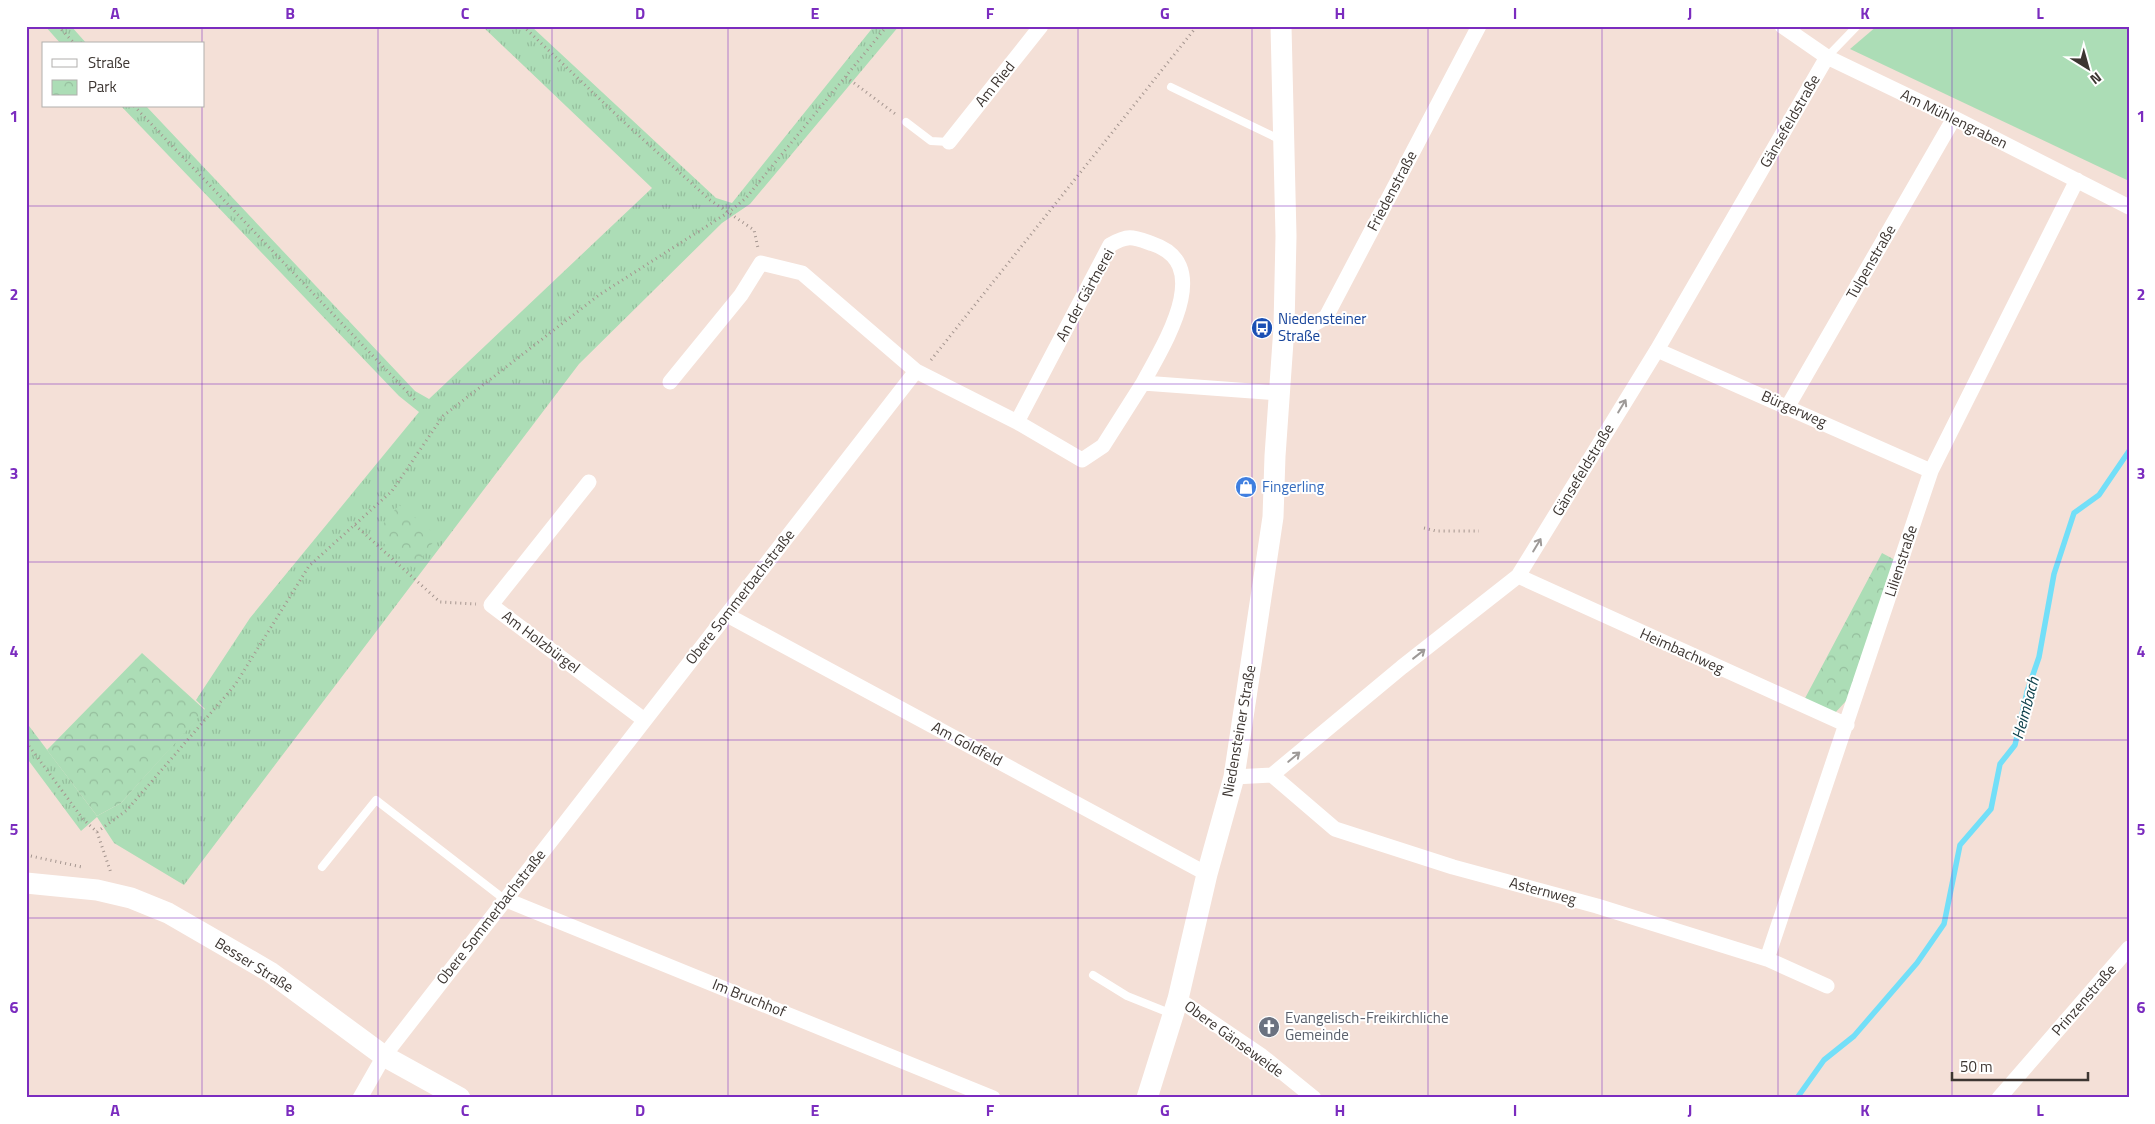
<svg xmlns="http://www.w3.org/2000/svg" width="2155" height="1124" font-family="'Titillium Web',sans-serif">
<style>
.grass{fill:url(#grass-tufts)}
.park{fill:url(#park-crowns)}
.pitch{fill:#acddb6}
.lines{fill:none;stroke-linecap:round;stroke-linejoin:round}
.stream{stroke:#72dff8;stroke-width:5.5}
.path{stroke:#a4958f;stroke-width:3;stroke-dasharray:1 4;stroke-linecap:butt}
.lane{stroke:#fff;stroke-width:8}
.street{stroke:#fff;stroke-width:15}
.secondary{stroke:#fff;stroke-width:21}
.oneway{stroke:#9e9a98}
.grid{fill:none;stroke:#7b2cbf;stroke-width:1;stroke-opacity:0.55}
.labels{text-anchor:middle;stroke-width:4;stroke-linejoin:round;paint-order:stroke}
.street-label{font-size:15px;fill:#3d3632;stroke:#fff}
.transit-label{font-size:15px;fill:#164399;stroke:#fff;text-anchor:start}
.shop-label{font-size:15px;fill:#366cbe;stroke:#fff;text-anchor:start}
.worship-label{font-size:15px;fill:#5b616d;stroke:#fff;text-anchor:start}
.water-label{font-size:16px;font-style:italic;fill:#083c47;stroke:#fff}
.neatline{fill:none;stroke:#7b2cbf;stroke-width:2}
.grid-label{font-size:16px;text-anchor:middle;font-weight:bold;fill:#7b2cbf}
</style>
<defs>
<pattern id="grass-tufts" width="24" height="20" patternUnits="userSpaceOnUse" patternTransform="scale(1.25)"><rect width="24" height="20" fill="#acddb6"/><path d="M3 7l-1-3M5 7V3M7 7l1-3M15 17l-1-3M17 17v-4M19 17l1-3" fill="none" stroke="#95be9d"/></pattern>
<pattern id="park-crowns" width="20" height="18" patternUnits="userSpaceOnUse" patternTransform="scale(1.25)"><rect width="20" height="18" fill="#acddb6"/><path d="M2 6a3 3 0 1 1 6 0M12 15a3 3 0 1 1 6 0" fill="none" stroke="#95be9d"/></pattern>
</defs>
<rect width="100%" height="100%" fill="#f4e0d7"/>
<path class="grass" d="M45,26H71L87,44H61Z
M482,26H531L716,198L732,203L874,26H899L750,204L722,223L579,364L184,885L114,843L97,817L81,831L26,757V722L97,816L121,803L205,709L196,700L250,618L419,412L399,396L121,106H146L415,391L429,399L652,188Z"/>
<path class="park" d="M399,505L438,536L413,568L374,535Z
M1882,553L1895,560L1847,700L1834,714L1803,702Z
M142,653L205,710L121,803L97,816L47,750Z"/>
<path class="pitch" d="M1877,26H2129V181L1850,49Z"/>
<g class="lines">
<path class="stream" d="M1797,1098L1824,1060L1854,1036L1917,963L1944,924L1960,845L1991,809L2000,764L2015,745L2027,692L2039,657L2054,574L2074,513L2099,495L2129,451"/>
<path class="path" d="M58,26L75,44
M523,26L625,123L710,200L754,230L758,248
M846,77L898,116
M134,106L415,400
M931,360L1197,26
M355,525L440,602L476,604
M1424,528L1436,531H1479
M26,742L83,819L97,832L111,873
M97,832L127,810L235,685L309,566L392,491L443,416L599,295L729,212L746,198L887,26
M26,855L82,867"/>
<path class="lane" d="M1827,57L1857,26
M1171,87L1281,140
M906,122L931,141L949,142
M322,867L376,800L504,899
M1093,975L1127,996L1172,1014"/>
<path class="street" d="M1782,26L1827,57L1954,118L2129,207
M949,142L1041,26
M1284,327H1309L1326,317L1479,26
M1657,350L1931,471
M916,371L1017,422
M1143,383C1162,347 1216,265 1153,244C1133,237 1129,234 1110,245L1017,422L1082,460L1103,446L1143,383L1280,393
M1788,406L1954,118
M589,482L491,605L643,719
M1518,576L1847,725
M727,615L1207,874
M1272,775L1335,829L1453,867L1597,906L1767,959L1827,986
M1234,777L1272,775L1402,667L1518,576L1657,350L1827,57
M504,899L993,1098
M1767,959L1931,471L2077,180
M1178,999L1262,1056L1314,1098
M360,1098L384,1056L916,371L802,273L761,263L741,295L670,382
M1999,1098L2129,948"/>
<path class="secondary" d="M26,883L97,890L131,898L168,913L270,972L384,1056L460,1098
M1147,1098L1178,999L1207,874L1234,777L1273,517L1275,456L1284,327L1286,236L1281,26"/>
</g>
<defs><path id="oneway-shaft" d="M-6 0H5M1.5-3L5.5 0L1.5 3" fill="none" stroke-width="1.6" stroke-linecap="round" stroke-linejoin="round" transform="scale(1.25)"/></defs>
<g class="oneway">
<use href="#oneway-shaft" transform="translate(1622 406) rotate(-59)"/>
<use href="#oneway-shaft" transform="translate(1537 545) rotate(-59)"/>
<use href="#oneway-shaft" transform="translate(1419 654) rotate(-38)"/>
<use href="#oneway-shaft" transform="translate(1294 757) rotate(-40)"/>
</g>
<path class="grid" d="M202,26V44M378,26V1098M552,26V1098M728,26V1098M902,26V1098M1078,26V1098M1252,26V1098M1428,26V1098M1602,26V1098M1778,26V1098M1952,26V1098M202,106V1098M26,206H2129M26,384H2129M26,562H2129M26,740H2129M26,918H2129"/>
<defs>
<g id="bus-disc" transform="scale(1.125)"><circle r="9.5" fill="#1a4fb4" stroke="#fff"/><path d="M-5-6H5V4H4V6H2V4H-2V6H-4V4H-5ZM-3.5-4V0h7V-4ZM-3.5 1.2v1.5H-2V1.2ZM2 1.2v1.5H3.5V1.2Z" fill="#fff"/></g>
<g id="shop-disc" transform="scale(1.125)"><circle r="9.5" fill="#3f7fe0" stroke="#fff"/><path d="M-5-2.5h2.3a2.7 3.5 0 0 1 5.4 0H5L5.5 6h-11ZM-1.5-2.5h3a1.5 2.3 0 0 0-3 0Z" fill="#fff"/></g>
<g id="church-disc" transform="scale(1.125)"><circle r="9.5" fill="#6b7280" stroke="#fff"/><path d="M-1.2-6h2.4v3.5h3.3v2.4h-3.3V6h-2.4V-.1h-3.3v-2.4h3.3Z" fill="#fff"/></g>
</defs>
<g fill-rule="evenodd">
<use href="#bus-disc" x="1262" y="328"/>
<use href="#shop-disc" x="1246" y="487"/>
<use href="#church-disc" x="1269" y="1027"/>
</g>
<g class="labels">
<g class="street-label">
<text transform="translate(995 84) rotate(-51)" y="5">Am Ried</text>
<text transform="translate(1954 119) rotate(26)" y="5">Am Mühlengraben</text>
<text transform="translate(1790 121) rotate(-60)" y="5">Gänsefeldstraße</text>
<text transform="translate(1392 191) rotate(-62)" y="5">Friedenstraße</text>
<text transform="translate(1871 262) rotate(-60)" y="5">Tulpenstraße</text>
<text transform="translate(1085 295) rotate(-61)" y="5">An der Gärtnerei</text>
<text transform="translate(1794 409) rotate(24)" y="5">Bürgerweg</text>
<text transform="translate(1583 470) rotate(-59)" y="5">Gänsefeldstraße</text>
<text transform="translate(1901 561) rotate(-72)" y="5">Lilienstraße</text>
<text transform="translate(740 597) rotate(-52)" y="5">Obere Sommerbachstraße</text>
<text transform="translate(541 642) rotate(37)" y="5">Am Holzbürgel</text>
<text transform="translate(1682 651) rotate(24)" y="5">Heimbachweg</text>
<text transform="translate(1239 731) rotate(-80)" y="5">Niedensteiner Straße</text>
<text transform="translate(967 744) rotate(28)" y="5">Am Goldfeld</text>
<text transform="translate(1543 891) rotate(15)" y="5">Asternweg</text>
<text transform="translate(491 917) rotate(-52)" y="5">Obere Sommerbachstraße</text>
<text transform="translate(254 965) rotate(32)" y="5">Besser Straße</text>
<text transform="translate(749 998) rotate(22)" y="5">Im Bruchhof</text>
<text transform="translate(2084 1000) rotate(-49)" y="5">Prinzenstraße</text>
<text transform="translate(1234 1039) rotate(36)" y="5">Obere Gänseweide</text>
</g>
<g class="transit-label">
<text x="1278" y="324">Niedensteiner<tspan x="1278" dy="17">Straße</tspan></text>
</g>
<g class="shop-label">
<text x="1262" y="492">Fingerling</text>
</g>
<g class="worship-label">
<text x="1285" y="1023">Evangelisch-Freikirchliche<tspan x="1285" dy="17">Gemeinde</tspan></text>
</g>
<g class="water-label">
<text transform="translate(2025 708) rotate(-75)" y="6">Heimbach</text>
</g>
</g>
<rect width="2155" height="1124" fill="none" stroke="#ffffff" stroke-width="55"/>
<rect x="42" y="42" width="162" height="65" fill="#ffffff" stroke="#b1afad"/>
<rect x="52" y="59" width="25" height="8" fill="#ffffff" stroke="#b1afad"/>
<text x="88" y="68" font-size="15" fill="#3d3632">Straße</text>
<rect x="52" y="80" width="25" height="15" fill="url(#park-crowns)" stroke="#b1afad"/>
<text x="88" y="92" font-size="15" fill="#3d3632">Park</text>
<g transform="translate(2088 68) rotate(143)" stroke="#ffffff" stroke-width="4" paint-order="stroke">
<path d="M0-4L9 19L0 12L-9 19Z" fill="#3d3632"/>
<text y="-8" font-size="14" font-weight="bold" text-anchor="middle" fill="#3d3632">N</text>
</g>
<path d="M1952 1072v8h136v-8" fill="none" stroke="#3d3632" stroke-width="2.5"/>
<text x="1960" y="1072" font-size="15" fill="#3d3632" stroke="#ffffff" stroke-width="4" paint-order="stroke">50 m</text>
<rect x="28" y="28" width="2100" height="1068" class="neatline"/>
<g class="grid-label">
<text x="115" y="19">A</text>
<text x="290" y="19">B</text>
<text x="465" y="19">C</text>
<text x="640" y="19">D</text>
<text x="815" y="19">E</text>
<text x="990" y="19">F</text>
<text x="1165" y="19">G</text>
<text x="1340" y="19">H</text>
<text x="1515" y="19">I</text>
<text x="1690" y="19">J</text>
<text x="1865" y="19">K</text>
<text x="2040" y="19">L</text>
<text x="14" y="122">1</text>
<text x="2141" y="122">1</text>
<text x="14" y="300">2</text>
<text x="2141" y="300">2</text>
<text x="14" y="479">3</text>
<text x="2141" y="479">3</text>
<text x="14" y="657">4</text>
<text x="2141" y="657">4</text>
<text x="14" y="835">5</text>
<text x="2141" y="835">5</text>
<text x="14" y="1013">6</text>
<text x="2141" y="1013">6</text>
<text x="115" y="1116">A</text>
<text x="290" y="1116">B</text>
<text x="465" y="1116">C</text>
<text x="640" y="1116">D</text>
<text x="815" y="1116">E</text>
<text x="990" y="1116">F</text>
<text x="1165" y="1116">G</text>
<text x="1340" y="1116">H</text>
<text x="1515" y="1116">I</text>
<text x="1690" y="1116">J</text>
<text x="1865" y="1116">K</text>
<text x="2040" y="1116">L</text>
</g>
</svg>
